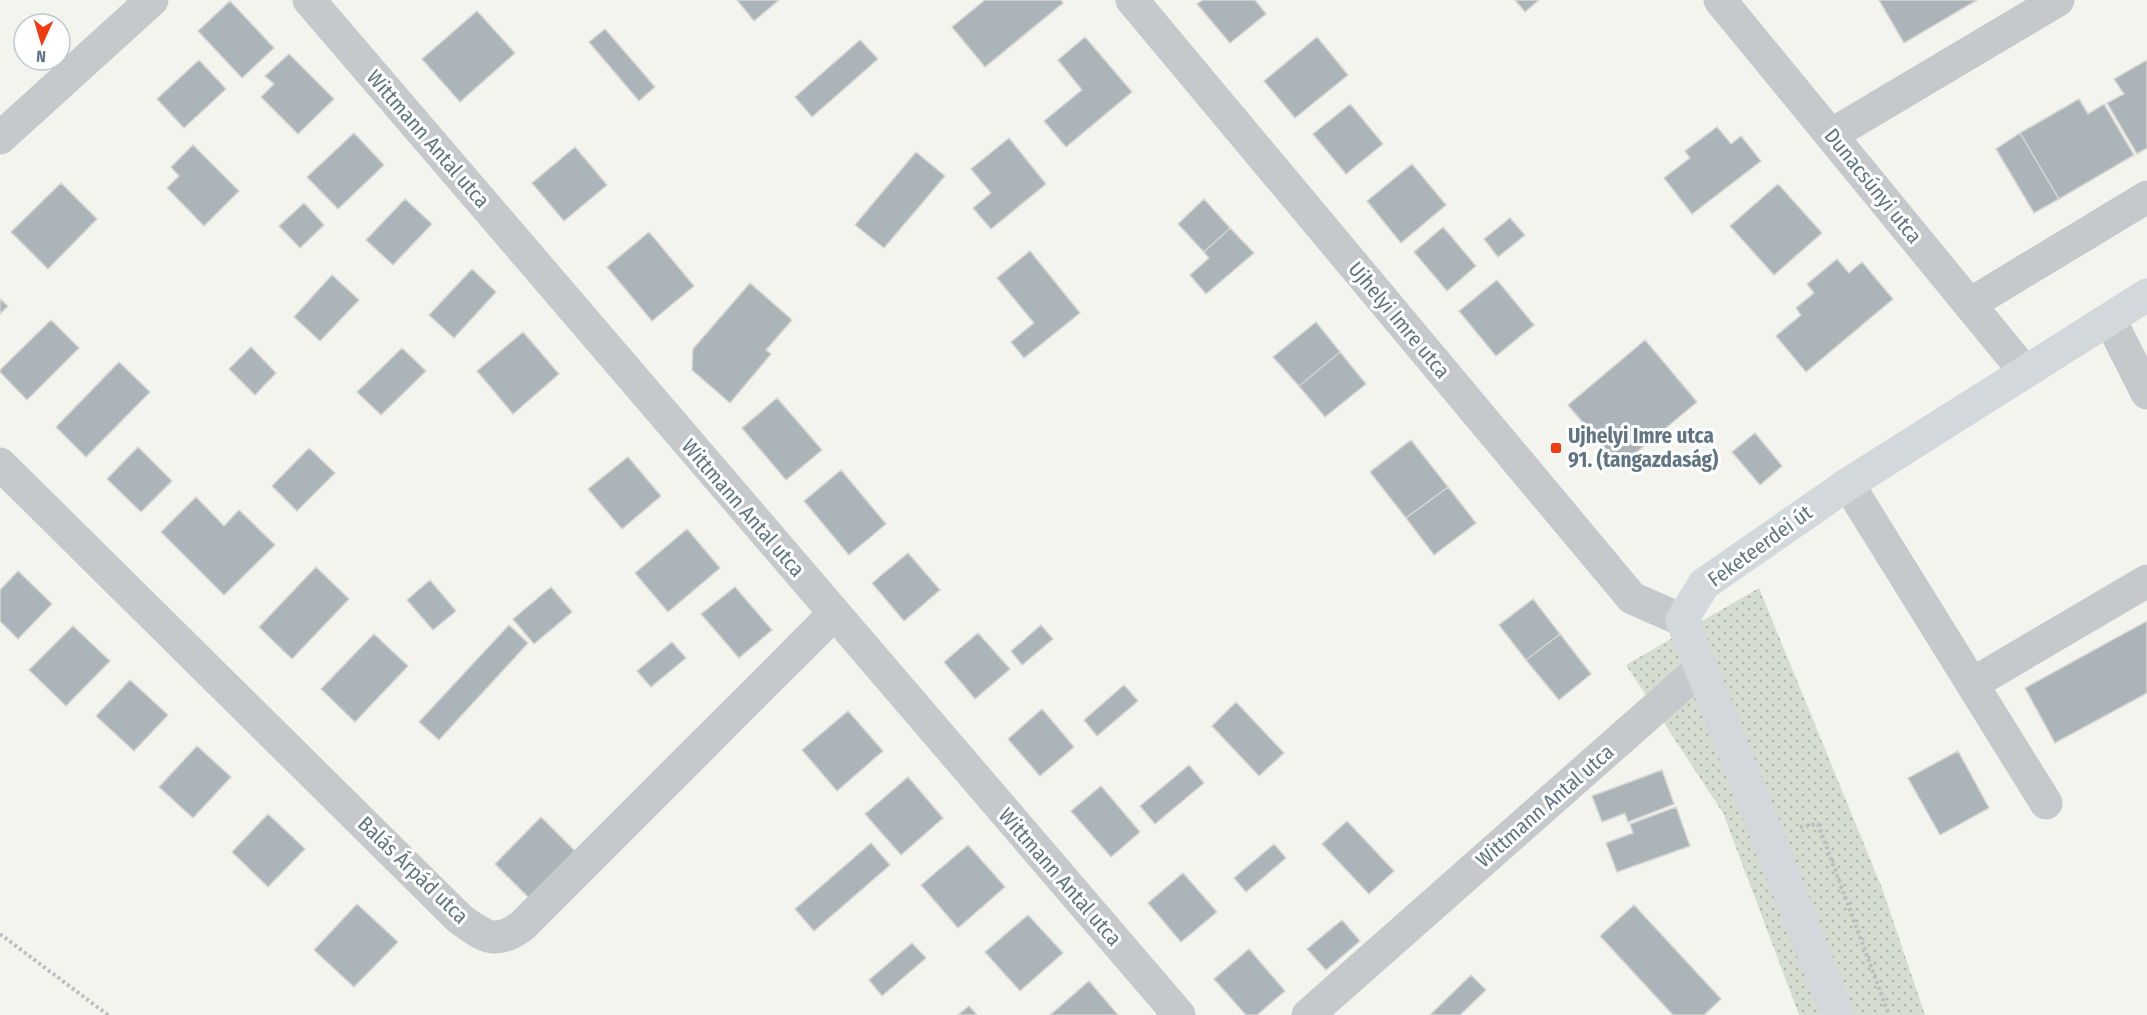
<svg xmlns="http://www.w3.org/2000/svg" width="2147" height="1015" font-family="'Fira Sans Condensed',sans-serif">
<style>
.grass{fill:url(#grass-dots)}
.building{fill:#abb4b8;stroke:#d5d5d2;stroke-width:1.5}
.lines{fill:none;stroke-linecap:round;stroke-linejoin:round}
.path{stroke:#bcbfc1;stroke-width:4;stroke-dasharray:3 3;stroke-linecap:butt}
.minor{stroke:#c6c9cc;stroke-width:33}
.major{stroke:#d2d8dc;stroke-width:33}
.poi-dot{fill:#f23b11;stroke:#fff;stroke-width:2}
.labels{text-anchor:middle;stroke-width:6;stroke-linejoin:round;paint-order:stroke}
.street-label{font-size:21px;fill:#607583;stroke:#fff}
.poi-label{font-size:21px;font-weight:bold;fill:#607583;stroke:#fff;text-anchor:start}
</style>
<defs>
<pattern id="grass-dots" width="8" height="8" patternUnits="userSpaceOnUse" patternTransform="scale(1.5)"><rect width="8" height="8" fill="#d5dcd0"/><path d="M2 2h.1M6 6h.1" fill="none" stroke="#b0b7ae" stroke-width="1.8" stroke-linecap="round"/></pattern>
</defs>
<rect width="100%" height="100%" fill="#f4f4ef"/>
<path class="grass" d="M1759,588L1882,888L1925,1015H1799L1723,813L1626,665Z"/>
<path class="building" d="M737,0H779L754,21Z
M985,0H1061L1063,3L985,67L952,27Z
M1203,0H1255L1266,14L1230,43L1197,4Z
M1515,0H1539L1525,12Z
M1879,0H1977L1904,43Z
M230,1L274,48L242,78L198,31Z
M477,11L515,53L460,102L422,59Z
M605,29L655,87L639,101L589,42Z
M1085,37L1132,92L1066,147L1044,121L1082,90L1058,60Z
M1317,37L1348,75L1295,118L1264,81Z
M860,40L878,59L812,117L795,97Z
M289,54L334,99L298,134L261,97L274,84L265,76Z
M199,60L226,89L184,128L157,99Z
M2147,60V148L2137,154L2107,103L2124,94L2114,79Z
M2079,99L2088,114L2104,104L2134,155L2059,199L2020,133Z
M1350,104L1383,144L1346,174L1313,134Z
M1717,127L1731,144L1741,136L1761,161L1692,214L1664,178L1690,158L1685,151Z
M354,133L384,165L338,209L307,177Z
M2020,133L2059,199L2034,213L1996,149Z
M1009,138L1046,184L991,229L973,208L991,193L971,169Z
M193,145L239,191L204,226L167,188L179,176L171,167Z
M575,147L607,185L564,221L532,183Z
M916,152L945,176L884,248L855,225Z
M1412,164L1446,205L1401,243L1367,201Z
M61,183L97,219L48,269L11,232Z
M1778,184L1822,233L1774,275L1730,226Z
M405,199L432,224L393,265L366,240Z
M1204,199L1230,228L1204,252L1178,224Z
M304,203L324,225L300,248L279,226Z
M1510,218L1525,235L1498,257L1484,239Z
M1443,227L1476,266L1447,291L1414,252Z
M1230,228L1254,253L1206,294L1190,275L1209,258L1204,252Z
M649,232L694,286L652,321L607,267Z
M1030,251L1080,313L1024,358L1011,342L1034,323L997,278Z
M1837,259L1849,273L1862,262L1893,299L1806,372L1776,336L1801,315L1796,308L1814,293L1807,284Z
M472,269L496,292L454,338L429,315Z
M332,275L359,300L320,341L294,317Z
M1497,280L1534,325L1496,356L1459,311Z
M750,283L792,320L766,350L771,354L730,403L692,370L693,349Z
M0,299L8,306L0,314Z
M51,320L79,348L27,400L0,372V370Z
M1316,322L1340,352L1299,386L1273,357Z
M523,332L559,374L513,414L477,371Z
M1645,340L1697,402L1620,466L1568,405Z
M251,347L276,373L255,395L229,369Z
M402,348L426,371L381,415L357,392Z
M1340,352L1366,384L1325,417L1299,386Z
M119,362L150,392L86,457L56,427Z
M777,398L822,450L786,480L742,428Z
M1755,433L1782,466L1760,485L1732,452Z
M1411,440L1448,487L1406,518L1370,472Z
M138,447L172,481L141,512L107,479Z
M309,448L335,473L297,511L272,486Z
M628,457L661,496L622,529L588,489Z
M841,470L886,524L849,555L804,501Z
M1448,487L1476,523L1434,555L1406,518Z
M196,497L224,526L239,510L275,545L224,595L161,532Z
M687,529L720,568L668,612L635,573Z
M908,553L940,590L904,621L872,583Z
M316,567L349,599L292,659L259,627Z
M18,571L52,604L18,639L0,621V590Z
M430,580L456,611L433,630L407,600Z
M551,587L572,612L534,644L513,619Z
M735,587L772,630L739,658L701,614Z
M1533,599L1560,634L1526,660L1499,625Z
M2147,621V693L2055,743L2025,688Z
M509,625L528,643L439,740L419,722Z
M1041,625L1053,639L1022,665L1011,651Z
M73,626L110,661L66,706L29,670Z
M978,633L1010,669L975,699L944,662Z
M374,634L408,666L355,722L321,689Z
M1560,634L1591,674L1559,700L1526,660Z
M672,642L686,658L651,687L637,671Z
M130,680L168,715L134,751L96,716Z
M1124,685L1138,701L1097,736L1084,720Z
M1236,702L1284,753L1259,776L1212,726Z
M1042,709L1074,747L1040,776L1008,739Z
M848,711L883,751L837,791L802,750Z
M197,746L231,777L193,818L159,787Z
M1958,751L1989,808L1940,835L1908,778Z
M1189,765L1204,783L1155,824L1140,806Z
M1662,770L1674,804L1628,822L1625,813L1602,822L1592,796Z
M908,777L943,818L901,855L865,814Z
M1101,786L1140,832L1111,857L1071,811Z
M1676,807L1690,846L1617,872L1606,843L1633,833L1630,824Z
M268,814L305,849L268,887L232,852Z
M541,817L577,853L530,899L495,864Z
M1347,821L1394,871L1369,894L1322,844Z
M871,843L890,865L814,931L795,909Z
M1274,844L1286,858L1246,892L1234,878Z
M968,845L1005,887L958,928L921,885Z
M1183,873L1217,912L1181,942L1148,903Z
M357,904L398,942L354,987L314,950Z
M1634,905L1721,999L1704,1015H1673L1600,936Z
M1028,915L1063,953L1020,991L985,952Z
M1342,920L1360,941L1326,970L1307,949Z
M912,943L926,958L882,996L869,980Z
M1249,949L1285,991L1257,1015H1246L1214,979Z
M1471,975L1486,990L1460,1015H1430Z
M1089,981L1118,1015H1050Z
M969,1006L977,1015H958Z"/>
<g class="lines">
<path class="path" d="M1800,827L1818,824L1889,1015
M0,934L108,1015"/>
<path class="minor" d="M309,0L1179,1015
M1132,0L1632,598L1682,620
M1720,0L2025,372
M1831,135L2058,0
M0,138L152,0
M1970,304L2147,197
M2110,320L2147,393
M0,464L460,919C484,936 495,946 522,926L834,614
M1848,484L2046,803
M1972,684L2147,581
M1308,1015L1701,668"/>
<path class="major" d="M1838,1015L1682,620L1704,584L1848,484L2147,295"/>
</g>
<rect class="poi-dot" x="1550" y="442" width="12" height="12" rx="3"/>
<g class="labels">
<g class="street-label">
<text transform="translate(428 139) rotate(49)" y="7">Wittmann Antal utca</text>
<text transform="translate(1873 186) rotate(51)" y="7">Dunacsúnyi utca</text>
<text transform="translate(1399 320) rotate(50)" y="7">Ujhelyi Imre utca</text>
<text transform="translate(743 508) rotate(49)" y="7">Wittmann Antal utca</text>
<text transform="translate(1760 546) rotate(-36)" y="7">Feketeerdei út</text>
<text transform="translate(1545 806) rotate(-41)" y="7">Wittmann Antal utca</text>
<text transform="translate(413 870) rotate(44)" y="7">Balás Árpád utca</text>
<text transform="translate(1060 877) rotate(49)" y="7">Wittmann Antal utca</text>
</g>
<g class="poi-label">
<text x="1568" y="443">Ujhelyi Imre utca<tspan x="1568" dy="24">91. (tangazdaság)</tspan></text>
</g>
</g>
<g transform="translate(42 42) rotate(184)"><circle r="28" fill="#ffffff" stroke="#bfc8cd" stroke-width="1.5"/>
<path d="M0-4.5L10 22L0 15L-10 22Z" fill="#f23b11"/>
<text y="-9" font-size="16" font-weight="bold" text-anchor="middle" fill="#607583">N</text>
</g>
</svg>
